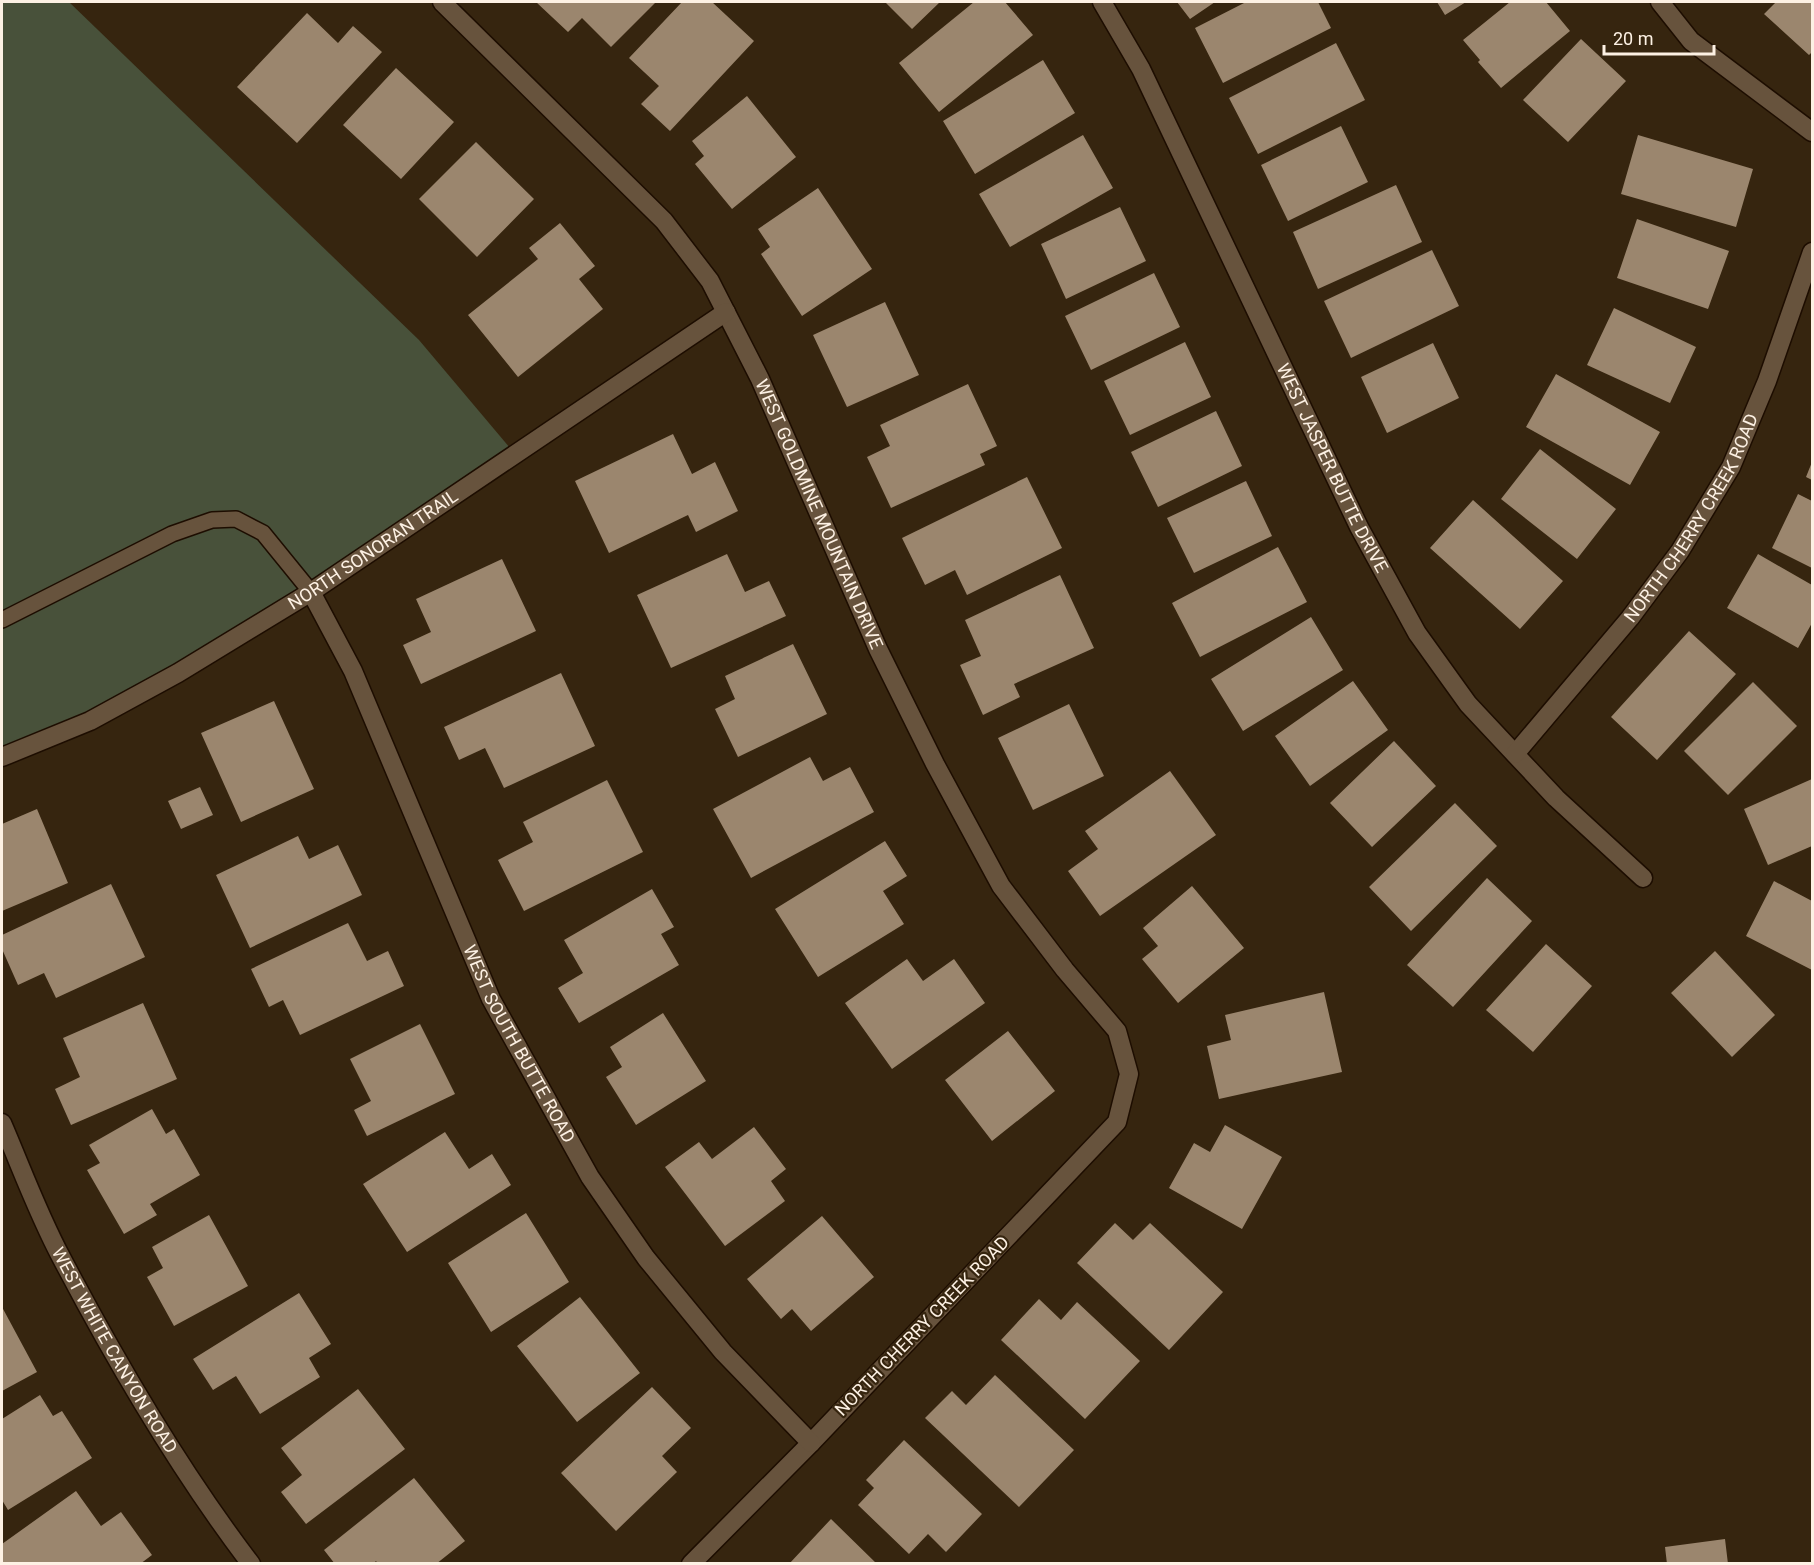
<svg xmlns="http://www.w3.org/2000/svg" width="1814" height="1565" font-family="Roboto,sans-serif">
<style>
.green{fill:#48513a}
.building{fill:#9b866e}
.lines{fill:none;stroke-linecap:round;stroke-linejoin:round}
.service-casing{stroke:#1d0d00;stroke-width:18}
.minor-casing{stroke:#1d0d00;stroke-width:21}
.service{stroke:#67533d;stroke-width:15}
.minor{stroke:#67533d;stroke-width:18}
.labels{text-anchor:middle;stroke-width:4.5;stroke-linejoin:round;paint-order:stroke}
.street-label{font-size:18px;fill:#fdf1e4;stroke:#36250f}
</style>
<rect width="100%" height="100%" fill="#36250f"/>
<path class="green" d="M2,2H69L419,340L515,454L178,673L2,757Z"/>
<path class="building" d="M536,2H656L611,47L582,18L568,32Z
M682,2H712L754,41L670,131L641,104L659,86L629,58Z
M885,2H940L912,29Z
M974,2H1005L1033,35L939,112L899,63Z
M1177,2H1215L1190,19Z
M1246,2H1318L1331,28L1223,83L1195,28Z
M1437,2H1466L1445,15Z
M1510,2H1546L1570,31L1501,88L1478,62L1480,60L1463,40Z
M1776,2H1812V52L1809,55L1764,14Z
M307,13L338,43L353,26L382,52L297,143L237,87Z
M1581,39L1626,81L1568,142L1523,100Z
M1336,43L1365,100L1258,154L1229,98Z
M1043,60L1075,113L975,174L943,121Z
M396,68L454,122L401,179L343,125Z
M747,96L796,157L732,209L695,164L704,156L692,141Z
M1341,126L1368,182L1288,221L1261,165Z
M1083,135L1113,188L1010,247L979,194Z
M1638,135L1753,169L1736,227L1621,194Z
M476,142L534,199L477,257L419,199Z
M1396,185L1422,242L1318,289L1293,232Z
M818,188L872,269L802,316L761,254L770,247L758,229Z
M1120,207L1146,261L1066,299L1041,244Z
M1637,219L1729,251L1708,309L1617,278Z
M560,223L595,266L579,279L603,309L518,377L468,315L538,259L529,248Z
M1432,250L1459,306L1351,358L1324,301Z
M1154,273L1180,327L1091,370L1065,316Z
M885,302L919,375L847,407L813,335Z
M1614,308L1696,347L1670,403L1587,365Z
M1185,342L1211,397L1130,435L1104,381Z
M1433,343L1459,398L1387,433L1361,377Z
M1556,374L1660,432L1630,485L1526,427Z
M968,384L997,446L980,454L985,465L891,508L867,457L890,446L880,425Z
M1216,411L1242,466L1158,507L1131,452Z
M673,434L692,474L715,462L738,511L696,532L688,515L609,553L575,481Z
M1540,449L1616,509L1577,559L1501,499Z
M1812,462V480L1806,477Z
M1027,477L1062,548L967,595L955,570L925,585L902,538Z
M1246,481L1272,536L1194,573L1167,518Z
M1798,494L1812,501V568L1772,548Z
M1473,500L1563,581L1520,629L1430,548Z
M1278,547L1307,602L1200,657L1172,603Z
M727,554L745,592L769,581L786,616L671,668L637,595Z
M1758,554L1812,585V623L1798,648L1727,608Z
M502,559L536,631L421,684L403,645L431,632L416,599Z
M1060,575L1094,648L1014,684L1020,697L983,715L960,665L981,656L965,620Z
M1311,617L1343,670L1243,731L1211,679Z
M1689,631L1736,674L1657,760L1611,717Z
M793,644L827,714L738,757L715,709L735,699L725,676Z
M561,673L595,746L504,788L485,748L459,760L444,727Z
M1353,681L1388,730L1310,786L1275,736Z
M1753,682L1797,726L1728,795L1684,751Z
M274,701L314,789L241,822L201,733Z
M1069,704L1104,776L1033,810L998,738Z
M1394,741L1436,786L1372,847L1330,803Z
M810,757L823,781L850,767L874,812L751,878L713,809Z
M1170,771L1216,835L1100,916L1068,871L1098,849L1085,831Z
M1812,779V846L1768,865L1744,809Z
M607,780L643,852L524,911L498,860L533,842L523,822Z
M200,787L213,815L181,829L168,801Z
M1455,803L1497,846L1411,931L1369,887Z
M37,809L68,883L2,911V824Z
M298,836L309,859L338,845L362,895L250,948L216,875Z
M885,841L907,876L883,891L904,924L818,977L775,909Z
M1487,878L1532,921L1453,1007L1407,965Z
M1774,881L1812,901V970L1746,936Z
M111,884L145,957L56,998L44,973L18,985L2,949V935Z
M1192,886L1244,948L1178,1003L1142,959L1158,946L1143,928Z
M652,889L674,927L661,934L679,965L579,1023L558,988L583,973L564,940Z
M348,923L367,961L388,951L404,986L300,1035L283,1000L269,1007L251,969Z
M1546,944L1592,986L1533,1052L1486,1010Z
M1715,951L1775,1015L1732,1057L1671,993Z
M907,959L923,981L954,959L985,1003L892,1069L845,1003Z
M1324,992L1342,1072L1219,1099L1207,1046L1231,1040L1225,1015Z
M143,1003L177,1079L71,1125L55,1089L80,1077L63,1038Z
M663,1013L706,1081L636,1125L606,1077L622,1067L610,1047Z
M420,1024L455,1094L367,1136L354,1110L371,1101L350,1059Z
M1008,1031L1055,1091L992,1141L945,1080Z
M152,1109L166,1134L174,1129L200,1175L150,1204L157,1215L124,1234L87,1170L100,1163L89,1145Z
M1225,1125L1282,1157L1242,1229L1169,1188L1194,1143L1210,1152Z
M754,1127L786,1169L771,1181L785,1201L725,1246L665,1167L699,1142L712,1159Z
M445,1132L469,1169L492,1154L511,1185L407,1252L363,1184Z
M526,1213L569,1282L491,1332L448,1263Z
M209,1215L248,1286L174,1326L147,1277L163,1268L152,1247Z
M822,1216L874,1277L811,1331L792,1309L781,1319L747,1279Z
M1115,1223L1133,1240L1150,1223L1223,1292L1169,1350L1077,1263Z
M299,1293L331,1344L309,1358L320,1377L260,1414L236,1376L213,1390L193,1359Z
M580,1297L640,1373L577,1422L517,1346Z
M1039,1299L1061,1320L1077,1302L1140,1361L1085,1419L1001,1340Z
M2,1307L37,1372L2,1391Z
M995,1375L1074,1450L1019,1507L925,1418L952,1391L966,1405Z
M652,1387L691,1428L662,1456L677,1472L616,1531L561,1473Z
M358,1389L405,1449L306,1524L281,1492L302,1475L281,1448Z
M40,1395L53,1416L62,1411L92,1458L8,1510L2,1500V1419Z
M904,1440L982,1514L946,1552L928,1534L909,1554L858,1505L874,1488L866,1480Z
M414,1478L465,1541L436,1564H378L376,1561L373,1564H335L324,1550Z
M76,1491L101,1526L121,1512L152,1555L140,1564H2V1544Z
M831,1519L877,1564H789Z
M1725,1539L1728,1564H1667L1665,1547Z"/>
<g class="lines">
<g class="service-casing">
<path id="service" d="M2,620L172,534L212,520L236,519L263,533L311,592"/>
</g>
<g class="minor-casing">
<g id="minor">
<path id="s1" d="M442,2L664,221L710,281L760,379L878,649L935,764L1001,886L1065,970L1117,1031L1129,1074L1117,1122L811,1443L691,1564"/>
<path id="s2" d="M1102,2L1141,69L1359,527L1417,633L1468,704L1556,798L1643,878"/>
<path d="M1660,2L1691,41L1812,132"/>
<path id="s3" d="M311,592L353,671L491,999L590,1177L646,1258L723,1352L811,1443"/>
<path id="s4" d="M1515,754L1630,618L1680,551L1731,467L1767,381L1812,252"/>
<path id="s5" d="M2,757L90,721L178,673L311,592L726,312"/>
<path id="s6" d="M2,1123C21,1167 38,1214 61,1257C115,1360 180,1471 251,1564"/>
</g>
</g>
<use href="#service" class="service"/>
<use href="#minor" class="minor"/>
</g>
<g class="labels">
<g class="street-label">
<text dy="6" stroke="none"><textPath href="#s2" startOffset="520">WEST JASPER BUTTE DRIVE</textPath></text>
<text dy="6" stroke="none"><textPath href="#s1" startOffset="645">WEST GOLDMINE MOUNTAIN DRIVE</textPath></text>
<text dy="6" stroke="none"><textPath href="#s4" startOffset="296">NORTH CHERRY CREEK ROAD</textPath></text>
<text dy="6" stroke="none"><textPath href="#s5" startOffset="426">NORTH SONORAN TRAIL</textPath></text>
<text dy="6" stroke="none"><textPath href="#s3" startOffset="498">WEST SOUTH BUTTE ROAD</textPath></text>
<text transform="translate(922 1326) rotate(-46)" y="6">NORTH CHERRY CREEK ROAD</text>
<text dy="6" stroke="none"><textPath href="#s6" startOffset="254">WEST WHITE CANYON ROAD</textPath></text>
</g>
</g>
<rect width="1814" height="1565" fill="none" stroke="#fdf1e4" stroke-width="6"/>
<path d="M1604 45v9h110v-9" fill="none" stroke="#fdf1e4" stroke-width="3"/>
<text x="1613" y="45" font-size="18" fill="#fdf1e4" stroke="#36250f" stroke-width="4.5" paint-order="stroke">20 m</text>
</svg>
